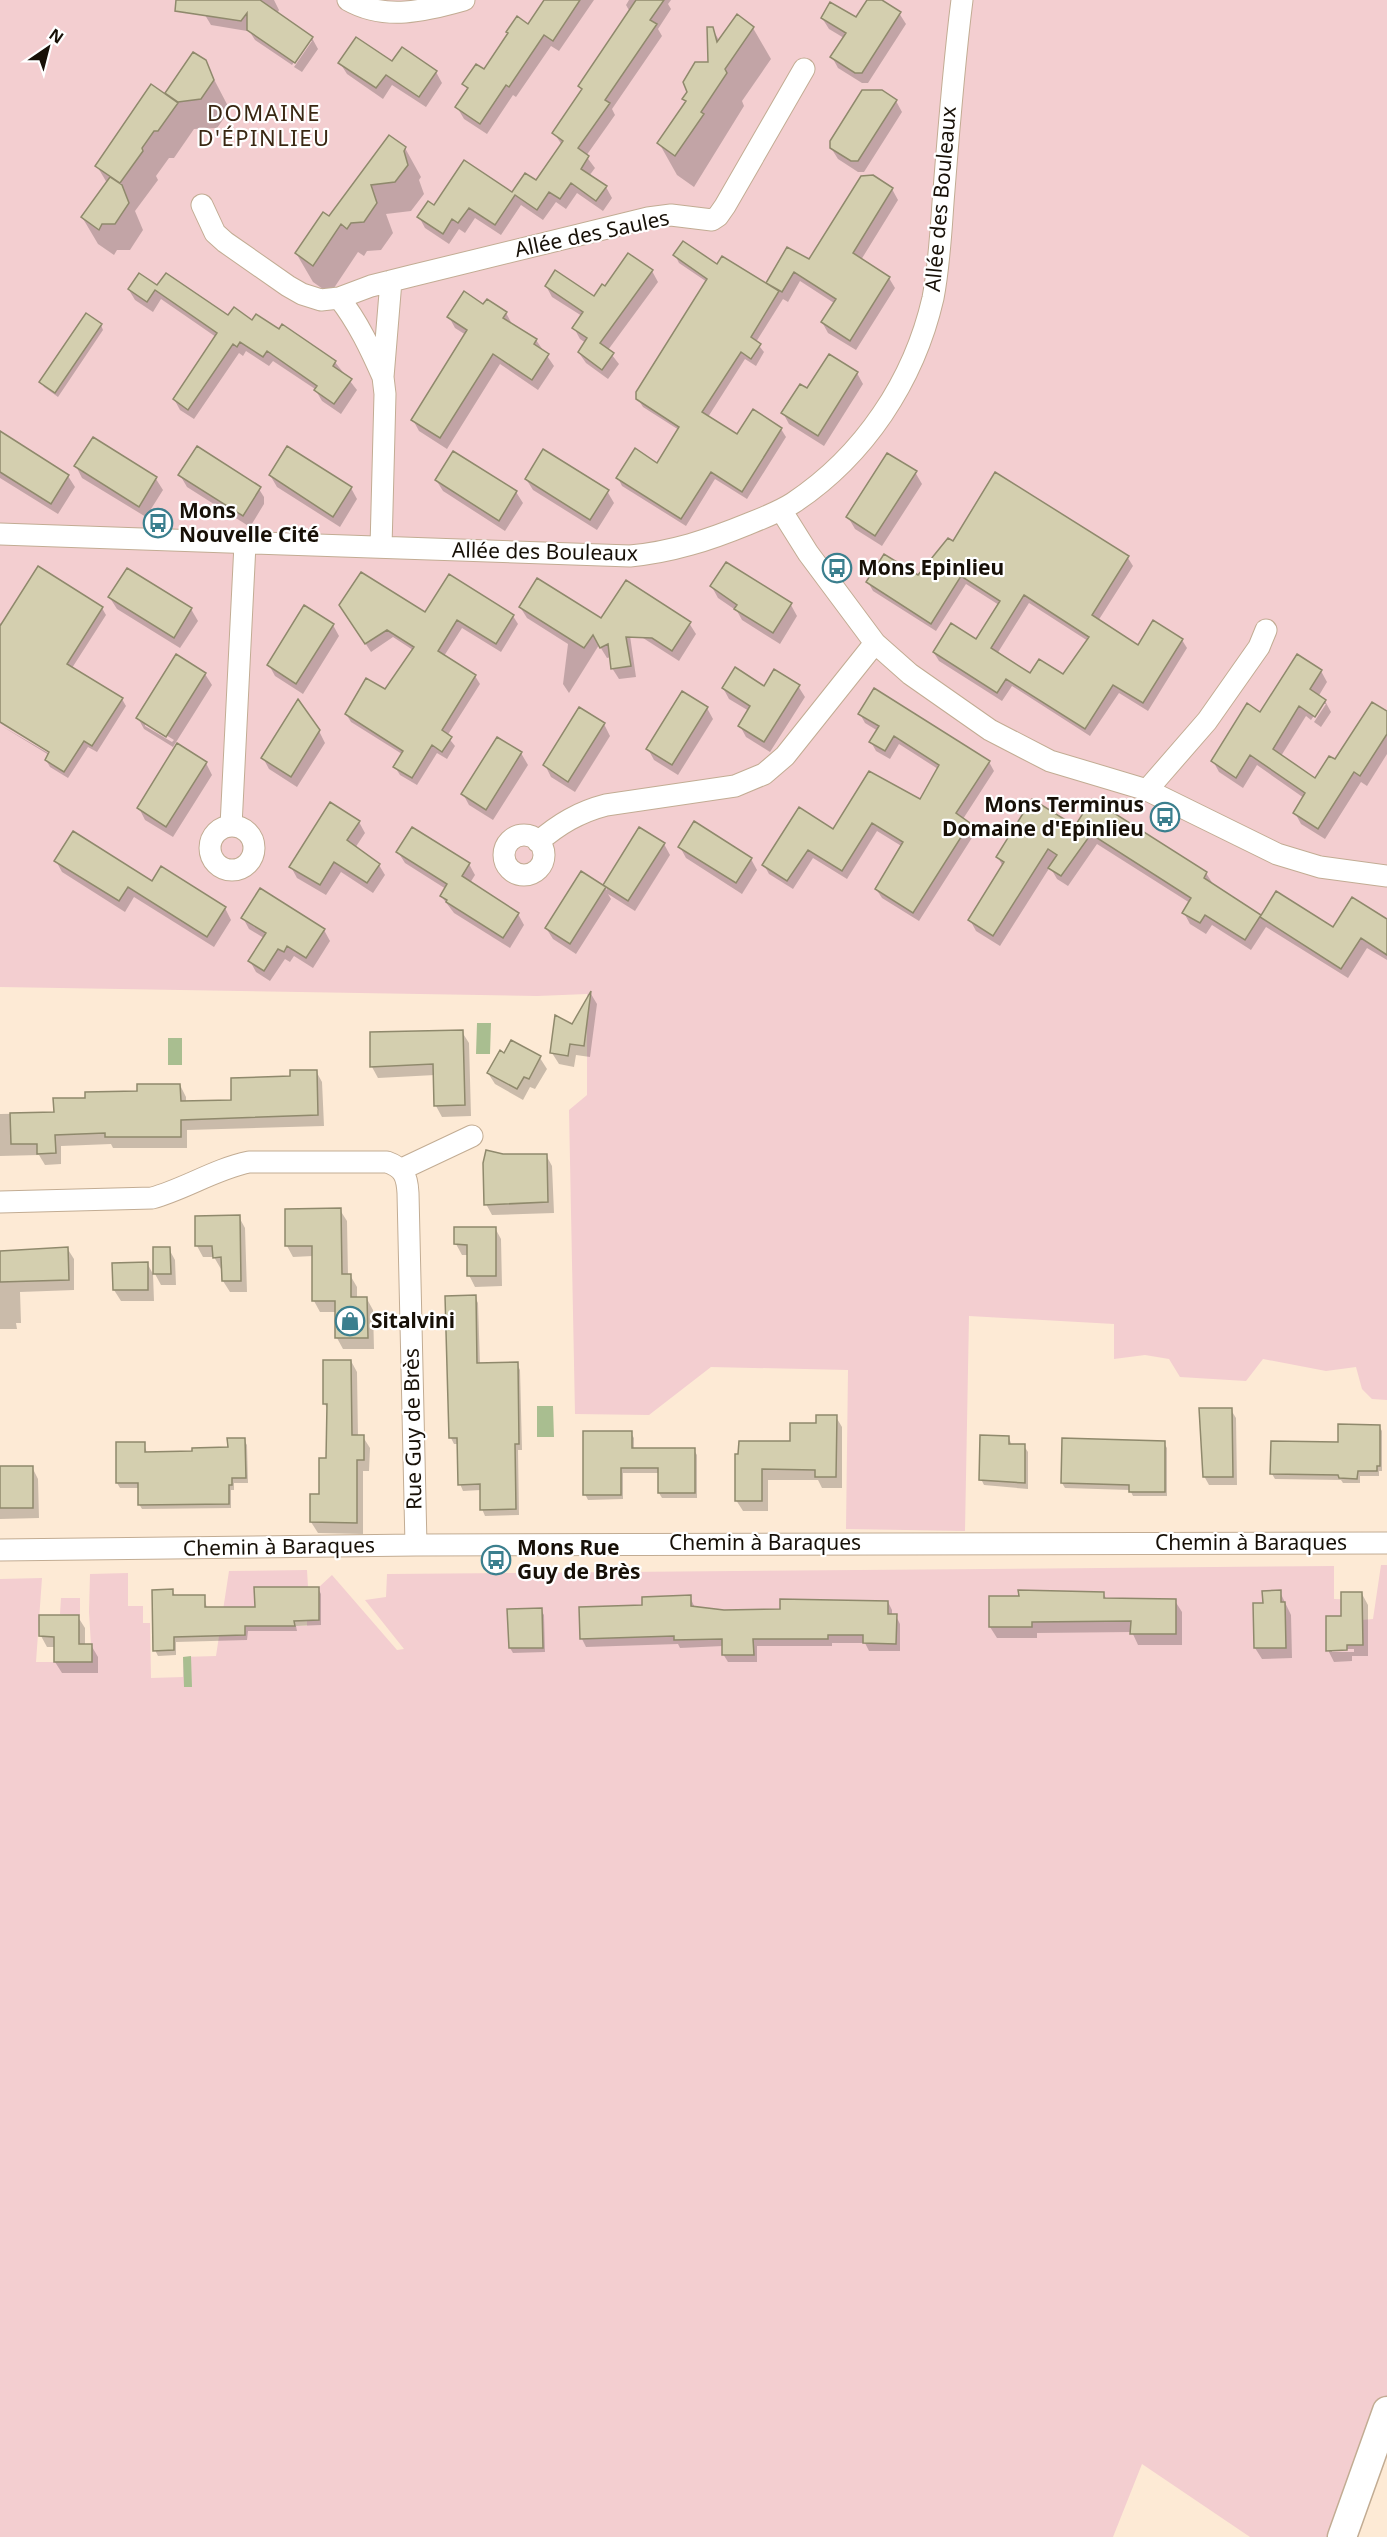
<svg xmlns="http://www.w3.org/2000/svg" width="1387" height="2537" font-family="'Noto Sans',sans-serif">
<style>
.green{fill:#f3ced0}
.water{fill:#a9be90}
.shadow{fill:#0003;fill-rule:evenodd}
.building{fill:#d4cfaf;stroke:#8f896c;stroke-width:1.5;fill-rule:evenodd}
.lines{fill:none;stroke-linecap:round;stroke-linejoin:round}
.street-casing{stroke:#c2ac93;stroke-width:23}
.secondary-casing{stroke:#c2ac93;stroke-width:31}
.street{stroke:#fff;stroke-width:21}
.secondary{stroke:#fff;stroke-width:28}
.labels{text-anchor:middle;stroke-width:4.5;stroke-linejoin:round;paint-order:stroke}
.street-label{font-size:21px;fill:#171007;stroke:#fff}
.poi-label{font-size:21px;font-weight:bold;fill:#171007;stroke:#fff;text-anchor:start}
.neighbourhood-label{font-size:22px;letter-spacing:1.5px;fill:#392712;stroke:#fff}
</style>
<rect width="100%" height="100%" fill="#fdead5"/>
<path class="green" d="M0,0H1387V1400L1372,1399L1362,1389L1356,1367L1326,1371L1263,1359L1246,1381L1180,1377L1169,1359L1145,1355L1114,1359V1324L969,1316L965,1531L846,1529L848,1370L711,1367L649,1415L575,1414L569,1110L587,1095V994L537,996L0,987Z
M1381,1565H1387V2411L1342,2537H1250L1142,2464L1113,2537H0V1579L42,1578L36,1662H92L89,1612L90,1574L128,1573V1606H143V1623H150L151,1678L183,1677V1657L216,1656L229,1571L307,1570L308,1587L254,1588L255,1621L278,1626H307V1620H319V1587L332,1575L397,1650L404,1649L365,1600L386,1597L387,1574L1334,1566V1599L1362,1600V1620L1373,1619Z
M61,1598H80V1615L60,1614Z"/>
<path class="water" d="M477,1023H491L490,1054H476Z
M168,1038H182V1065H168Z
M537,1406H553L554,1437H537Z
M191,1656L192,1687H184L183,1657Z"/>
<path class="shadow" d="M216,0H274L279,10L277,14L312,38L318,49L302,72L294,67L312,41H309L292,65L255,40L248,29L247,31L211,25L205,15Z
M546,0H594L559,51L551,46L516,97L513,95L487,134L464,119L457,107L468,91L464,84L484,71L528,26Z
M629,0H671L668,4L671,9L658,29L662,36L612,109L615,115L586,156L595,168L589,176L606,187L612,198L603,211L577,193L566,209L556,202L543,220L521,205L501,235L475,218L465,233L459,229L449,244L425,228L419,217L434,207L512,195L536,182L562,145L554,133L583,91L580,86L630,12L626,5Z
M869,0H880L899,13L906,24L868,83H862L838,68L832,57L844,38L829,29L822,18L856,19Z
M712,28L720,42L753,28L771,59L742,101L744,106L694,187L677,175L659,143L687,103L684,99L709,64Z
M205,62L230,110L217,128L194,129L174,158H169L156,176L158,180L135,211L143,230L130,250H117L114,255L98,244L82,217L107,183L97,166L170,99L167,93Z
M340,63H392L436,72L442,83L426,107L392,85L383,99L347,74Z
M896,101L902,112L864,172H858L838,159L831,148Z
M405,148L421,177L419,180L424,194L411,211L386,214L393,233L381,250L367,251L364,256L358,252L330,294L313,282L296,253Z
M872,177L892,189L898,200L861,260L889,278L895,288L856,350L828,333L822,322L834,303L800,281L788,302L783,299L756,342L764,352L756,366L745,359L708,417L738,436L781,429L786,437L747,499L715,479L686,526L622,486L618,478L658,465L679,430L643,407L638,399L707,282L679,263L675,255L717,267L771,288L768,283L809,261Z
M652,271L658,282L608,350L619,364L608,379L586,363L579,353L586,343L580,339L574,328L582,316L552,297L546,286L594,298L605,288Z
M157,287L229,317L253,322L335,362L357,390L341,414L322,401L315,389L273,361L269,366L246,351L243,356L239,353L194,419L180,410L174,399L216,337L161,299L153,312L135,300L129,290Z
M483,306L506,313L512,324L536,340L554,366L538,390L500,364L447,449L419,431L413,420L466,335L455,328L449,317Z
M101,325L103,330L58,397L44,387L41,382Z
M857,373L863,384L824,446L789,424L783,413L807,390Z
M93,439L156,479L163,490L146,517L82,478L76,466Z
M0,443L68,476L75,487L58,514L0,478Z
M915,472L922,484L882,546L855,529L848,517Z
M180,475L257,486L264,497V504L250,527L187,487Z
M270,475L351,488L357,499L340,527L277,487Z
M526,479L607,491L614,503L597,530L533,490Z
M436,480L516,492L523,503L505,531L443,491Z
M954,543L1128,558L1133,566L1098,621L1139,647L1182,640L1187,648L1148,711L1119,693L1090,736L1012,686L1002,701L939,661L934,653L977,641L999,605L966,584L936,631L873,591L868,582L918,577ZM1029,603L1088,641L1064,676L1030,675L997,654Z
M712,587L791,605L797,616L780,644L742,620L737,611L718,598Z
M110,598L191,609L198,621L180,648L117,609Z
M520,607L602,620L689,623L696,634L679,661L629,629L636,677L619,679L612,668L611,657L607,658L599,645L569,693L563,684L568,644L527,618Z
M102,608L106,615L72,668L122,699L126,706L97,752L88,747L68,778L50,767L46,760L49,755L0,725L55,757L57,755L0,720V623L3,625Z
M346,614L513,616L518,624L501,652L462,628L444,656L475,676L480,684L447,736L455,746L447,759L437,753L417,785L400,775L395,767L402,754L351,722L346,714L385,691L413,650L393,637L371,652Z
M333,625L339,636L303,694L275,676L269,665Z
M1321,671L1327,682L1318,697L1325,701L1331,712L1321,727L1314,722L1326,704H1322L1311,720L1306,716L1281,756L1315,780L1387,713V754L1367,786L1361,782L1325,839L1301,824L1295,813L1304,798L1257,765L1243,788L1219,772L1213,761L1260,714Z
M205,674L212,685L173,747L144,729L138,718ZM145,722L174,740L172,742L145,726Z
M798,686L805,697L770,752L746,737L740,726L749,711L729,699L723,688Z
M707,708L713,719L678,775L654,760L648,749Z
M860,714L989,762L994,771L963,819L969,824L975,833L919,921L882,898L876,889L903,847L877,831L847,879L813,858L793,889L769,874L764,865L833,831L920,801L938,769L899,744L890,759L876,751L871,742L878,731L865,723Z
M604,724L610,736L575,792L551,777L545,765Z
M319,731L325,743L297,787L269,769L263,758Z
M521,753L528,765L493,820L469,805L463,794Z
M206,763L212,775L173,837L145,820L139,808Z
M359,822L365,833L355,848L379,865L385,875L373,893L341,872L326,895L297,878L291,867Z
M1075,828L1206,873L1213,884L1261,918L1334,930L1387,921V960L1367,948L1348,978L1266,927L1251,950L1212,925L1206,934L1190,924L1184,913L1190,903L1097,844L1068,886L1057,879L1050,867L1000,946L976,931L970,920L1003,867L998,857Z
M664,844L670,855L635,911L608,894L611,899L576,954L553,939L546,928L582,873L607,890L605,885Z
M680,847L751,859L757,870L742,894L686,858Z
M398,852L469,864L475,875L470,883L518,914L524,925L510,948L454,913L441,896L446,889L405,863Z
M56,861L153,883L225,908L231,920L214,947L134,897L125,912L62,872Z
M243,918L324,930L330,941L313,968L294,956L290,962L285,959L270,981L256,972L250,961L264,938L249,929Z
M591,994L597,1004L590,1057L576,1055L574,1067L559,1064L552,1053L573,1026Z
M462,1032L469,1043L471,1116L442,1117L436,1106L435,1075L378,1078L372,1067Z
M512,1042L540,1058L547,1069L535,1089L530,1087L523,1100L495,1084L488,1073L505,1055Z
M316,1071L322,1082L324,1126L187,1130V1148H113L111,1144L61,1146V1164L45,1165L39,1155L0,1156V1114L55,1113L86,1099L180,1085L186,1097V1102L232,1101L292,1077Z
M502,1155H546L552,1166L554,1213L492,1215L486,1204Z
M340,1210L347,1221L348,1275H350L357,1287V1299H367L373,1310L374,1349H343L337,1338L336,1312H320L314,1301L313,1256L293,1257L287,1246Z
M239,1217L245,1228L247,1292H230L223,1281V1269H221L214,1257H203L197,1246Z
M495,1228L501,1239L502,1286L475,1287L469,1275L468,1255H462L456,1244Z
M67,1248L74,1259V1290L20,1292L21,1323H16L17,1329H0V1252Z
M169,1249L175,1260L176,1285H161L155,1274Z
M147,1263L153,1274L154,1301H121L114,1290Z
M475,1297L478,1303L480,1365L517,1364L520,1370L522,1450H518L519,1515L485,1516L482,1509L481,1490L463,1491L460,1484L458,1444H454L451,1438Z
M351,1361L357,1372L358,1437H363L370,1448L369,1471H363V1534L318,1533L311,1522V1496H321L328,1460V1410L325,1404Z
M1200,1410H1231L1236,1418L1237,1485H1209L1204,1476Z
M836,1417L842,1427V1488H822L818,1480H768V1511H743L736,1500L740,1456L791,1443L817,1425Z
M1379,1426L1382,1431V1471H1379V1476H1360V1483H1343L1341,1480L1275,1479L1272,1474Z
M631,1433L634,1438V1450H694L697,1455V1498H662L659,1493V1473H623V1499L588,1500L585,1494Z
M1009,1438L1012,1446H1024L1028,1452V1489L984,1485L981,1479Z
M244,1440L247,1445L248,1483H234V1490H231V1508L142,1509L139,1504V1488H120L117,1483L144,1444L147,1453L194,1452L229,1449Z
M1164,1443L1167,1448V1496H1133L1130,1490L1065,1488L1062,1483Z
M32,1467L38,1479L39,1518L0,1519V1468Z
M318,1588L321,1594V1625L296,1626L297,1631H248L247,1640L176,1642V1655L158,1656L155,1650L172,1591L176,1597L204,1596L207,1608L256,1609Z
M1280,1592L1291,1615L1292,1658L1262,1659L1255,1648Z
M1103,1593L1107,1600L1175,1601L1182,1612V1645H1138L1132,1632L1037,1633V1638H997L990,1627Z
M1362,1594L1368,1605V1656H1352V1661L1334,1662L1328,1650L1343,1618ZM1332,1649H1354V1652H1332Z
M690,1597L695,1608L724,1611H782L888,1602L892,1610V1616H896L900,1624V1651H869L865,1643H832V1646H757V1662H728L723,1654V1646L680,1648L678,1644L586,1647L582,1639L581,1609L643,1607Z
M541,1610L544,1615L545,1652L513,1653L510,1648Z
M78,1617L85,1628V1645H91L98,1657V1673H62L55,1662V1647H47L41,1636Z"/>
<path class="building" d="M176,0H260L313,37L295,63L247,30V13L241,21L175,11Z
M544,0H580L553,41L544,35L509,87L506,85L480,124L455,107L468,88L462,84L476,64L484,69L508,33L506,32L517,16L528,24Z
M636,0H664L650,20L657,24L605,100L610,103L578,148L589,156L581,169L607,186L596,201L571,183L560,199L549,192L537,210L515,195L495,225L469,208L458,223L452,219L443,234L417,217L428,201L434,205L464,160L512,192L525,173L536,180L563,141L552,133L582,89L578,86Z
M867,0H882L901,12L862,73H855L830,57L846,33L821,18L830,2L856,17Z
M737,14L754,27L725,69L727,73L701,112L704,114L675,156L657,143L686,101L682,99L687,92L683,82L695,62H708L707,27H713L717,42Z
M356,37L392,61L402,47L437,71L419,97L386,75L376,88L338,63Z
M193,52L206,60L214,80L201,99L178,102L165,93Z
M151,84L178,103L158,131H154L142,148L143,151L120,183L95,166Z
M862,90H882L897,100L858,161H851L830,148V141Z
M389,135L406,147L404,151L408,165L395,182L371,185L377,203L364,222L351,223L347,229L341,224L313,266L295,253L323,212L329,216Z
M873,175L893,188L853,253L890,277L850,341L821,322L836,299L794,272L782,292L766,283L787,247L809,259L861,176Z
M110,177L122,185L129,203L115,224H102L99,230L81,217Z
M683,241L717,264L722,256L779,291L751,337L761,344L751,359L741,352L702,412L737,434L753,409L782,428L742,492L711,472L681,519L616,478L635,448L657,463L679,427L636,399V392L707,279L673,255Z
M628,253L653,270L600,343L614,353L602,370L578,352L587,338L572,328L583,312L545,286L555,270L594,296L602,284L605,286Z
M139,273L157,285L166,273L228,315L234,307L252,320L256,314L279,329L282,324L336,361L333,366L352,379L334,404L314,390L317,386L267,351L263,357L240,342L237,347L233,344L188,410L173,399L217,333L155,290L147,302L128,289Z
M464,291L483,304L487,299L507,312L503,318L537,339L534,344L549,354L532,380L493,354L440,438L411,420L467,330L447,317Z
M86,313L102,324L55,393L39,382Z
M829,354L858,372L818,436L781,413L800,384L807,388Z
M0,431L69,475L51,504L0,472Z
M93,437L157,477L139,507L74,466Z
M197,446L261,487L243,516L178,475Z
M287,446L352,487L333,517L269,475Z
M543,449L609,490L590,520L525,479Z
M453,451L517,491L499,521L435,480Z
M887,453L917,471L875,536L846,517Z
M995,472L1129,556L1092,615L1138,645L1153,620L1183,639L1143,703L1113,685L1085,729L1006,679L997,693L933,652L951,623L976,639L1000,601L961,576L931,624L866,582L884,554L918,575L948,538L953,541ZM1024,595L1089,637L1063,674L1039,659L1030,673L991,648Z
M726,562L792,603L773,633L734,609L737,605L710,586Z
M38,566L103,607L67,664L123,698L92,746L84,741L64,772L45,760L49,752L0,722V626Z
M127,568L192,608L174,638L108,597Z
M361,572L425,612L449,574L514,615L496,644L457,620L438,651L476,675L442,730L452,737L442,752L432,745L412,778L393,767L403,751L345,714L366,678L385,689L414,647L387,630L365,644L339,605Z
M537,578L601,618L626,580L691,622L672,651L652,638L626,637L631,666L611,669L608,644L600,648L593,635L584,648L519,607Z
M304,605L334,624L296,684L267,665Z
M176,654L206,673L166,737L136,718Z
M1297,654L1322,670L1310,689L1326,700L1315,717L1299,706L1273,749L1315,778L1329,756L1335,759L1372,702L1387,711V734L1360,776L1354,772L1318,829L1293,813L1305,793L1250,755L1236,778L1211,761L1247,703L1260,712Z
M735,667L764,686L774,669L800,685L764,742L738,726L750,706L722,688Z
M874,688L990,761L956,813L970,823L913,913L875,889L903,842L872,823L842,871L808,850L787,881L762,865L799,807L833,829L869,771L920,799L939,765L894,736L885,751L869,742L879,726L858,714Z
M682,691L708,707L672,765L646,749Z
M298,699L320,730L291,777L261,758Z
M579,707L605,723L568,782L543,765Z
M497,737L522,752L486,810L461,794Z
M177,743L207,762L166,827L137,808Z
M1032,799L1075,826L1092,799L1207,872L1204,878L1261,915L1245,940L1205,915L1200,923L1182,913L1191,898L1091,834L1061,876L1048,868L1057,855L1048,849L993,936L968,920L1004,862L996,857Z
M330,802L360,821L347,840L380,864L367,883L334,862L320,885L289,867Z
M694,821L752,858L736,883L678,847Z
M412,827L470,863L462,876L519,913L503,938L446,902L447,900L440,896L447,884L396,852Z
M639,827L665,843L628,901L603,885Z
M73,831L152,881L161,866L226,907L207,937L128,887L119,901L54,861Z
M581,871L606,887L570,944L545,928Z
M260,888L325,929L306,958L287,946L284,952L278,949L264,971L248,961L266,933L241,918Z
M1276,891L1333,927L1352,897L1387,919V955L1361,938L1341,969L1260,917Z
M591,991L584,1046L570,1044L568,1056L550,1053L555,1015L572,1024Z
M463,1030L465,1105L434,1106L433,1064L370,1067V1032Z
M511,1040L541,1056L529,1079L524,1077L517,1089L487,1073L500,1050L504,1053Z
M290,1070H317L318,1115L181,1120V1137H105V1133L55,1135L56,1153L37,1154V1144H11L10,1113L54,1112L53,1098H85V1092L137,1091V1084H180L181,1101L231,1100V1078L290,1076Z
M486,1150L503,1154H547L548,1202L484,1205L483,1163Z
M341,1208L342,1274H351V1297H367L368,1338H335V1301H312V1246H285V1209Z
M240,1215L241,1281H222L221,1257L213,1258L212,1246H195V1216Z
M454,1227H496V1276H467V1245L454,1244Z
M68,1247L69,1280L0,1282V1251Z
M153,1247H170L171,1274H153Z
M148,1262V1290H113L112,1263Z
M476,1295L477,1363L518,1362L519,1444H515L516,1509L480,1510V1484L458,1485L457,1438H449L445,1296Z
M323,1360H351L352,1435H364V1460H357V1523L310,1522V1494H319V1458H326L327,1404H323Z
M1199,1408H1232L1233,1477H1203Z
M816,1415H837L836,1477H815V1470L762,1469V1501H735V1454H738L739,1441H790V1423H816Z
M1338,1424L1380,1425V1466H1377V1471H1358L1357,1479L1339,1478L1338,1475L1270,1474L1271,1441L1338,1442Z
M583,1431H632V1448H695V1493H658V1468H621V1495H583Z
M980,1435L1009,1436V1444H1025V1483L979,1480Z
M227,1438H245L246,1478H232V1485H229V1504L138,1505V1483H116V1442H145V1452L192,1451V1448L228,1447Z
M1062,1438L1165,1441V1492H1129V1485L1061,1483Z
M0,1466H33V1508H0Z
M254,1587H319V1620L294,1621L295,1626H245V1635L174,1637V1650L153,1651L152,1590L173,1589V1595H205V1607H255Z
M1018,1590L1104,1592V1598L1176,1599V1634H1130L1131,1621L1032,1622V1627H989V1596H1019Z
M1281,1590V1602H1285L1286,1648H1254L1253,1603H1263L1262,1591Z
M1341,1592H1362L1363,1645H1347V1650L1326,1651V1616H1341Z
M691,1595V1606L724,1610L780,1609V1599L888,1601V1614H897L896,1644L863,1643V1635H828V1639H753L754,1655H722V1639L674,1640V1636L580,1639L579,1607L642,1605V1597Z
M542,1608L543,1648H509L507,1609Z
M39,1615H79V1644H92V1662H54V1637L39,1636Z"/>
<g class="lines">
<g class="street-casing">
<path id="street" d="M348,0C385,21 425,11 464,0
M202,205L215,233L225,242L288,286L302,294L321,300L339,298L371,286L411,276L648,218L671,215L712,220L718,216L725,206L804,69
M339,298C358,322 371,350 383,377
M781,510L808,553L875,643L910,674L990,730L1050,761L1147,790L1277,854L1320,867L1387,876
M0,534L630,556C672,552 709,540 748,524C763,518 779,512 793,503C864,456 914,381 933,298C940,262 941,226 944,190C949,126 954,63 962,0
M381,547L385,394L383,377L391,281
M1147,790L1207,721L1259,647L1266,630
M231,826L245,544
M210 848a22 22 0 1 1 44 0a22 22 0 1 1-44 0Z
M504 855a20 20 0 1 1 40 0a20 20 0 1 1-40 0Z
M538,842C559,824 579,812 606,805L735,786L764,774L785,756L875,643
M402,1169L472,1136
M0,1202L152,1198C185,1189 215,1169 249,1162H387C404,1168 407,1176 408,1193L416,1545
M0,1550L416,1545L1387,1543"/>
</g>
<g class="secondary-casing">
<path id="secondary" d="M1342,2537L1387,2411"/>
</g>
<use href="#street" class="street"/>
<use href="#secondary" class="secondary"/>
</g>
<defs>
<g id="bus-ring" transform="scale(1.5)"><circle r="9.5" fill="#fff" stroke="#3b7f8e" stroke-width="1.5"/><path d="M-5-6H5V4H4V6H2V4H-2V6H-4V4H-5ZM-3.5-4V0h7V-4ZM-3.5 1.2v1.5H-2V1.2ZM2 1.2v1.5H3.5V1.2Z" fill="#3b7f8e"/></g>
<g id="shop-ring" transform="scale(1.5)"><circle r="9.5" fill="#fff" stroke="#3b7f8e" stroke-width="1.5"/><path d="M-5-2.5h2.3a2.7 3.5 0 0 1 5.4 0H5L5.5 6h-11ZM-1.5-2.5h3a1.5 2.3 0 0 0-3 0Z" fill="#3b7f8e"/></g>
</defs>
<g fill-rule="evenodd">
<use href="#bus-ring" x="158" y="523"/>
<use href="#bus-ring" x="837" y="568"/>
<use href="#bus-ring" x="1165" y="817"/>
<use href="#shop-ring" x="350" y="1321"/>
<use href="#bus-ring" x="496" y="1560"/>
</g>
<g class="labels">
<g class="street-label">
<text transform="translate(941 199) rotate(-85)" y="7">Allée des Bouleaux</text>
<text transform="translate(592 234) rotate(-12)" y="7">Allée des Saules</text>
<text transform="translate(545 552) rotate(1)" y="7">Allée des Bouleaux</text>
<text transform="translate(413 1429) rotate(-91)" y="7">Rue Guy de Brès</text>
<text x="765" y="1550">Chemin à Baraques</text>
<text x="1251" y="1550">Chemin à Baraques</text>
<text transform="translate(279 1547) rotate(-1)" y="7">Chemin à Baraques</text>
</g>
<g class="poi-label">
<text x="179" y="518">Mons<tspan x="179" dy="24">Nouvelle Cité</tspan></text>
<text x="858" y="575">Mons Epinlieu</text>
<text x="1144" y="812" text-anchor="end">Mons Terminus<tspan x="1144" dy="24">Domaine d'Epinlieu</tspan></text>
<text x="371" y="1328">Sitalvini</text>
<text x="517" y="1555">Mons Rue<tspan x="517" dy="24">Guy de Brès</tspan></text>
</g>
<g class="neighbourhood-label">
<text x="264" y="121">DOMAINE<tspan x="264" dy="25">D'ÉPINLIEU</tspan></text>
</g>
</g>
<g transform="translate(48 48) rotate(35)" stroke="#ffffff" stroke-width="4.5" paint-order="stroke">
<path d="M0-4.5L10 22L0 15L-10 22Z" fill="#171007"/>
<text y="-9" font-size="16" font-weight="bold" text-anchor="middle" fill="#171007">N</text>
</g>
</svg>
